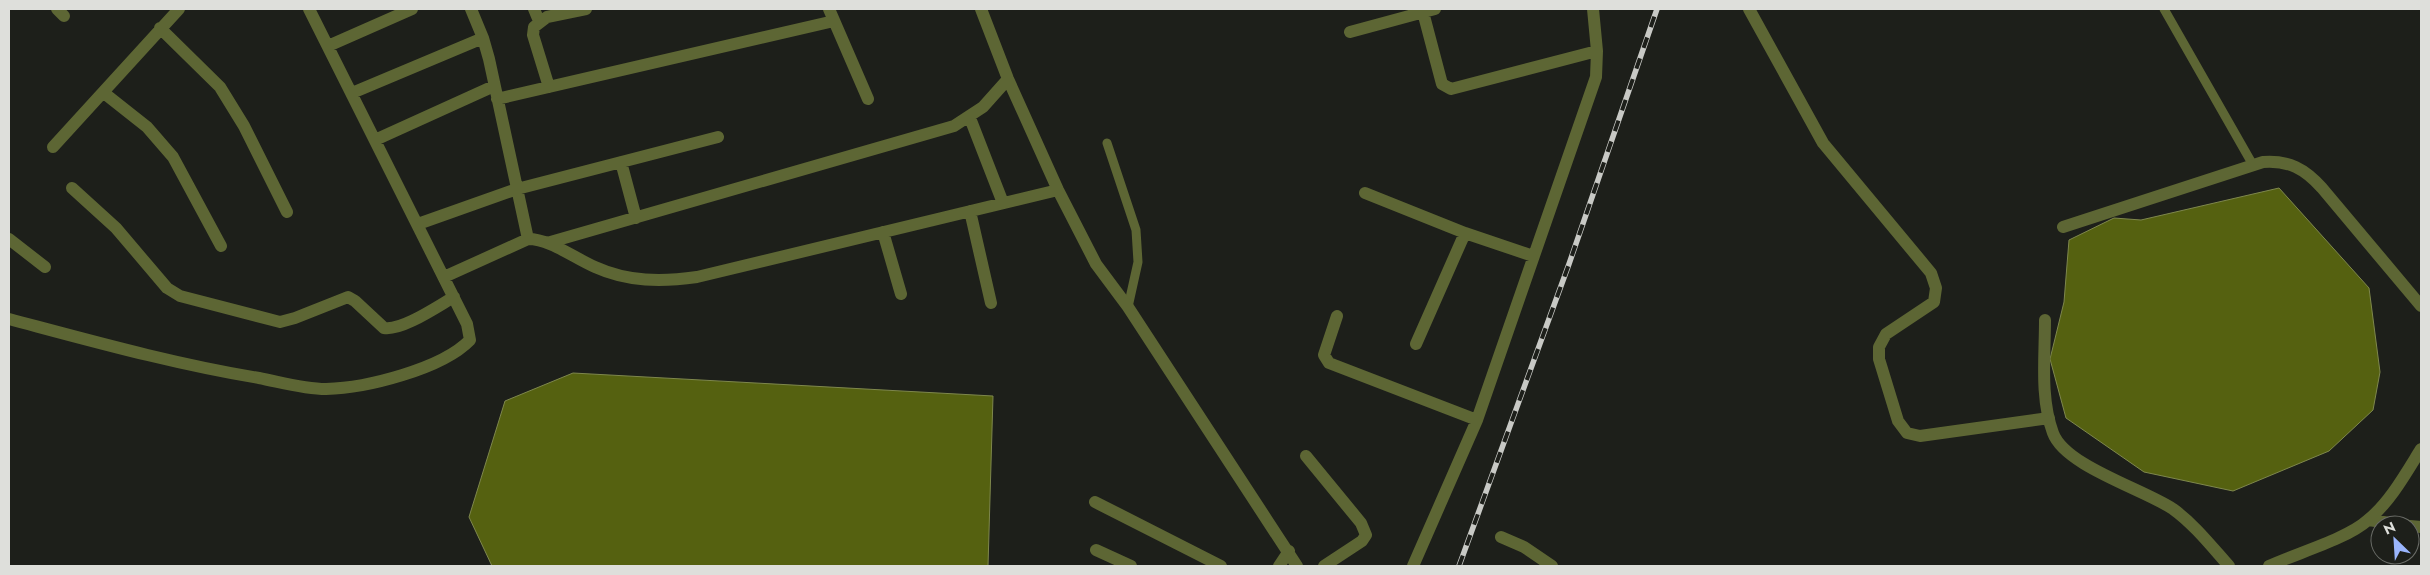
<svg xmlns="http://www.w3.org/2000/svg" width="2430" height="575" font-family="Jost,sans-serif">
<style>
.water{fill:#556110;stroke:#7e874d}
.lines{fill:none;stroke-linecap:round;stroke-linejoin:round}
.lane{stroke:#5d6634;stroke-width:9}
.street{stroke:#5d6634;stroke-width:12}
.rail-casing{stroke:#c8c9c5;stroke-width:5.5}
.rail{stroke:#1d1f1a;stroke-width:4;stroke-dasharray:11;stroke-linecap:butt}
</style>
<rect width="100%" height="100%" fill="#1d1f1a"/>
<path class="water" d="M2279,188L2369,288L2380,372L2373,410L2329,451L2233,491L2144,472L2066,418L2050,359L2064,302L2069,240L2114,218L2141,220Z
M573,373L993,396L988,566H492L469,517L505,401Z"/>
<g class="lines">
<path class="lane" d="M2164,9L2253,165
M1107,143L1136,230L1138,262L1128,307"/>
<path class="street" d="M57,9L64,16
M471,9L483,38L489,59L528,239
M534,9L539,21
M829,9L868,99
M981,9L1008,79L1058,190L1096,264L1128,307L1297,566
M1749,9L1823,143L1931,273L1936,288L1934,302L1886,334L1879,347V359L1898,421L1907,433L1920,436L2049,418
M1423,12L1442,84L1451,89L1597,51
M160,28L220,87L244,126L287,212
M1350,32L1435,9
M328,46L412,9
M549,87L533,35L534,27L547,17L586,9
M104,93L147,127L173,157L221,246
M352,93L483,38
M497,99L834,21
M970,118L1003,203
M375,140L494,86
M53,147L179,9
M621,162L636,218
M72,188L116,228L167,288L180,296L280,322L295,318L348,297L355,301L384,328C402,331 438,306 454,297
M1365,193L1465,233L1533,256
M970,211L991,303
M418,224L517,189L718,137
M2063,227L2263,162C2289,160 2305,169 2322,188L2421,306
M883,232L901,294
M9,239L45,267
M547,243L954,126L983,107L1008,79
M444,277L528,239C550,239 574,258 595,267C628,282 662,282 697,277L1058,190
M1337,316L1324,355L1329,363L1477,420
M9,319C92,341 174,364 259,378C280,382 304,389 326,389C366,388 442,369 470,340L467,324L309,9
M2045,320C2045,357 2040,398 2053,433C2065,466 2143,489 2173,509C2194,524 2212,547 2229,566
M1416,344L1465,233
M1306,456L1361,523L1366,535L1362,541L1324,566
M1095,502L1221,566
M2368,520L2406,525
M2410,526L2421,527
M1501,537L1524,547L1552,566
M1096,550L1131,566
M1279,566L1289,551
M1413,566L1477,420L1596,77L1597,51L1593,9
M2269,566C2297,553 2347,539 2368,520C2390,502 2406,473 2421,449"/>
<g class="rail-casing">
<path id="rail" d="M1459,566L1569,264L1657,9"/>
</g>
<use href="#rail" class="rail"/>
</g>
<rect width="2430" height="575" fill="none" stroke="#dedfdb" stroke-width="20"/>
<g transform="translate(2395 540) rotate(335)"><circle r="24" fill="#1d1f1a" stroke="#6a6c67"/>
<path d="M0-4L9 19L0 12L-9 19Z" fill="#9ab5fd"/>
<text y="-8" font-size="14" font-weight="bold" text-anchor="middle" fill="#dedfdb">N</text>
</g>
</svg>
